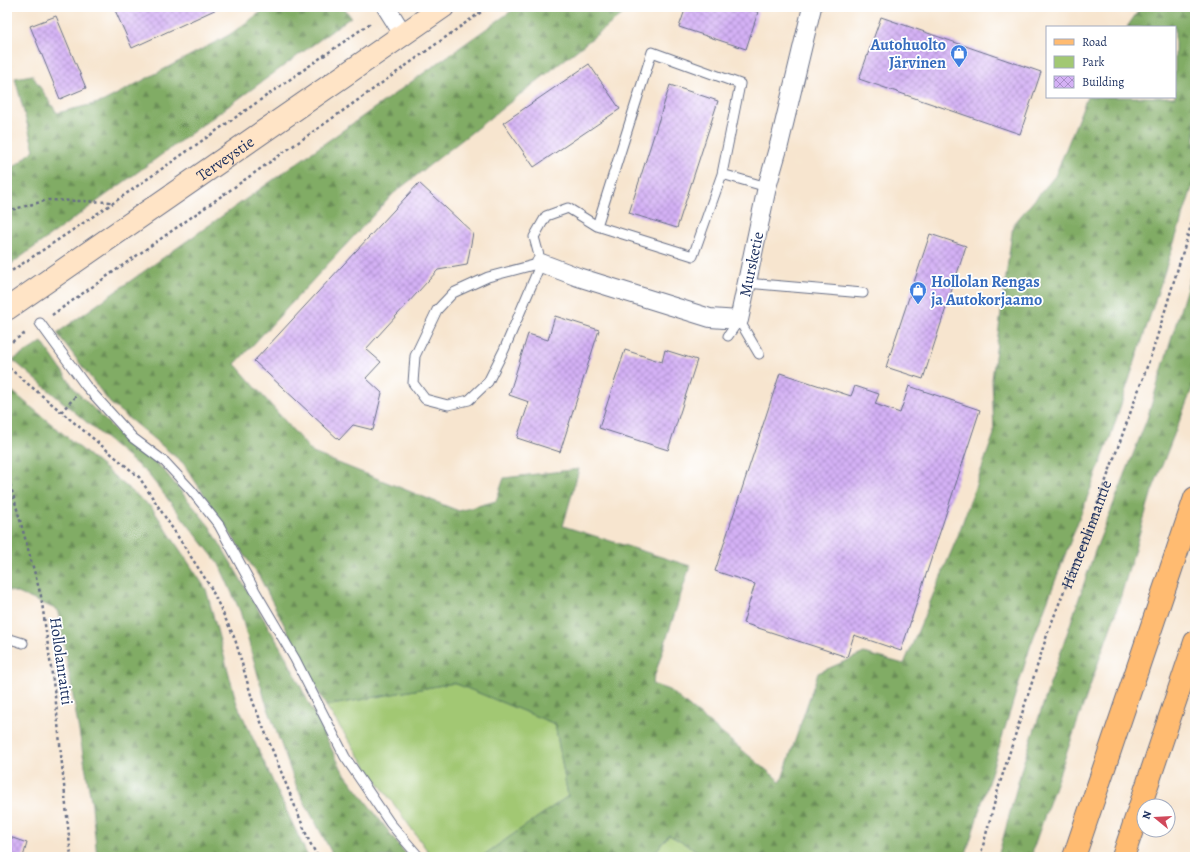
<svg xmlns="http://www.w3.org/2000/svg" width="1202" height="864" font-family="Alegreya,serif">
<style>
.green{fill:#a2c873;stroke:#5e7c68}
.forest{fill:url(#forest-firs);stroke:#4e6e62}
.building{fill:url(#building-cross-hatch)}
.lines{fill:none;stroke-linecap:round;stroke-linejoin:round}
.service-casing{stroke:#686f86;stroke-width:11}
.minor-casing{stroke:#686f86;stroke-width:20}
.secondary-casing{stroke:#686f86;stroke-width:24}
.primary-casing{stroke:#686f86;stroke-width:24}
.path{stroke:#686f86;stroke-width:2.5;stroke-dasharray:3 3;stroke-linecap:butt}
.service{stroke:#fff;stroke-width:9}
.minor{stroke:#fff;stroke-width:18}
.secondary{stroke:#ffe4c6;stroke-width:22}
.primary{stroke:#ffbb71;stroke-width:22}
.labels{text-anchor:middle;stroke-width:3.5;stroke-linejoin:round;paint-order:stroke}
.shop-label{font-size:16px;font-weight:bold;fill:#366cbe;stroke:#fff;text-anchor:end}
.street-label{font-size:16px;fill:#1b2f5e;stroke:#fff}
</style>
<defs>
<pattern id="forest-firs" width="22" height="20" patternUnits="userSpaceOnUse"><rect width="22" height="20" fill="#81ac65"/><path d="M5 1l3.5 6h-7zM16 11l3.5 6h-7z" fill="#698c56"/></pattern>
<pattern id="building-cross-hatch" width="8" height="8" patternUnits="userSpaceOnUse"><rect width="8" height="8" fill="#d4b1f5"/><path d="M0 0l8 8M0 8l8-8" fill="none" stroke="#ab90ca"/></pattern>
</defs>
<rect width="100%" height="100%" fill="#fff"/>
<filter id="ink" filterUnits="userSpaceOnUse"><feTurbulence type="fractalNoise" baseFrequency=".025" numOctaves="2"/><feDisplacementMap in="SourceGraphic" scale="8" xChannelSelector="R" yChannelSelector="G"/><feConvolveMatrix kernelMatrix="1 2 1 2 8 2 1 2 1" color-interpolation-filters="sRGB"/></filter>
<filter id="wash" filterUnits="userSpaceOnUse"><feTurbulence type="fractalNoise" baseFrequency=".012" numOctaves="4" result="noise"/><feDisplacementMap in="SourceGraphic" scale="16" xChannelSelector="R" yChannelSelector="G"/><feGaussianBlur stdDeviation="0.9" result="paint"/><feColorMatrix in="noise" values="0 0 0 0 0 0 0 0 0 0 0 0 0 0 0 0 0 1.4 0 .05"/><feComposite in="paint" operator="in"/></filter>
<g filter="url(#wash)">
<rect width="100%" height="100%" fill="#f7e5cf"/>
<path class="green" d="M454,683L555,724L568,796L481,857H432L364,763L326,706Z
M669,835L708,857H651Z"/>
<path class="forest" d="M268,7H343L351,17L7,267V173L34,150L15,78L32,75L57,113L102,102L229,35Z
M517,7H632L394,193L235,364L313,453L459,511L496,501L504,478L579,469L563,526L690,566L652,684L669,690L781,782L818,673L864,653L904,664L957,538L994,434L992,379L1013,225L1055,176L1087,97H1175V27H1127L1141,7H1195V177L1193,185L1110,438L1031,644L965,857H708L669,835L651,857H481L568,796L555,724L454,683L326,706L260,578L183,463L110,403L57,333Z
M1195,261V381L1152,491L1117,609L1033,849L1032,857H998L1023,764L1095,551L1147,419Z
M42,342L76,391L124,439L162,468L210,527L286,657L342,770L408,857H334L297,788L265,700L240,611L219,564L148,474L13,360Z
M7,387L152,508L206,589L237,704L308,857H97L92,806L58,610L18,593L7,590Z"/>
<g id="blocks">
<path class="building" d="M116,7H221L132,48L114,8Z
M686,7H742L758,12L746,49L679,27Z
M56,16L86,88L60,99L30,26Z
M881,17L1041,72L1020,134L859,79Z
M589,64L620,109L534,167L503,123Z
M670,85L718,101L677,228L629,213Z
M419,183L473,233L467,265L438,270L366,349L381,362L366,378L382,393L373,430L353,425L339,440L254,361Z
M930,234L966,246L923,379L886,367Z
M555,316L599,330L560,452L517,438L529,402L509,395L528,334L548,340Z
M625,350L662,362L665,350L697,360L668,450L599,428Z
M780,373L851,396L855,386L879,394L875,404L900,413L909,386L980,410L901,651L854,635L847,657L743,623L755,584L715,571Z
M7,836L27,843L23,857H7Z"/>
</g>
</g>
<g filter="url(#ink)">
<use href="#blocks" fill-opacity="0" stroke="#686f86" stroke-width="1"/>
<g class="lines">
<g class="service-casing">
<path id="service" d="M722,174L693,256L597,226L652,52L740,84L722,174L767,187
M541,263L488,277L453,293L437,310L415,356L413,383L425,399L448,405L469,400L488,382L504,350L541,263L534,237L546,216L568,208L597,226
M747,283L863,293
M40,323L86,386L133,438L165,462L191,490L219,525L255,591L295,659L345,757L390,823L419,857
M728,336L739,320L759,354
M7,638L23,643"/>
</g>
<g class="minor-casing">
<g id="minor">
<path d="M386,7L403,34"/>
<path id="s2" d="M541,263L578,277L710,318L739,320L767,187L779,145L812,7"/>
</g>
</g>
<g class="secondary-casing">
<g id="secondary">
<path id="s3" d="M7,309L443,7"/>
</g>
</g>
<g class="primary-casing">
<path id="primary" d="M1074,857L1195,498
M1123,857L1195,642"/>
</g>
<g class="path">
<path d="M7,211L48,200L112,202"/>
<path d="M7,274L113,203L372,22"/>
<path d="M52,315L337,115L488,7"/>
<path d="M7,345L27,332"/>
<path d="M9,368L139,477L210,586L235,639L253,702L309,841L318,857"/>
<path d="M61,412L76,396"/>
<path d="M7,473L41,596L56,703L71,857"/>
<path id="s1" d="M980,857L999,786L1048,632L1092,519L1153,350L1195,212"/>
</g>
<use href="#service" class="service"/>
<use href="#minor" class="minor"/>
<use href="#secondary" class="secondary"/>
<use href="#primary" class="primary"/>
</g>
</g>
<defs>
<g id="shop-pin" transform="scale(0.9)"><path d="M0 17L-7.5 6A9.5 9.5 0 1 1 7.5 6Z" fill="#3f7fe0" stroke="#fff"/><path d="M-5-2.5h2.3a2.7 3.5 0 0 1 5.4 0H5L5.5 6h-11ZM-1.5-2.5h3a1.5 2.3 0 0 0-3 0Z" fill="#fff"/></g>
</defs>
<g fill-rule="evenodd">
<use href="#shop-pin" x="959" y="53"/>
<use href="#shop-pin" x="918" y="290"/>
</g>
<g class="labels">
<g class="shop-label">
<text x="946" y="50">Autohuolto<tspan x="946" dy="18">Järvinen</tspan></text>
<text x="931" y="287" text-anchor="start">Hollolan Rengas<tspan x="931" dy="18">ja Autokorjaamo</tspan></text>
</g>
<g class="street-label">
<text dy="6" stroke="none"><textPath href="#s3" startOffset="265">Terveystie</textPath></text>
<text dy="6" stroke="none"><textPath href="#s2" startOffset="264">Mursketie</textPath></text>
<text dy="6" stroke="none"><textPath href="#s1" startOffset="340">Hämeenlinnantie</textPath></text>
<text transform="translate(62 661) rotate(82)" y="6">Hollolanraitti</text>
</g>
</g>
<rect width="1202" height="864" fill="none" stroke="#fff" stroke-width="24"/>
<rect x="1046" y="26" width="130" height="72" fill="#ffffff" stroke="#a4acbf"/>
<rect x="1054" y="39" width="20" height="6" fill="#ffbb71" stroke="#a4acbf"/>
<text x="1082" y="46" font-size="12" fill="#1b2f5e">Road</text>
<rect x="1054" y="56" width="20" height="12" fill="#a2c873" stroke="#a4acbf"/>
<text x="1082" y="66" font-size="12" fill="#1b2f5e">Park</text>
<rect x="1054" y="76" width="20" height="12" fill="url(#building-cross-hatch)" stroke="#a4acbf"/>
<text x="1082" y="86" font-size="12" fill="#1b2f5e">Building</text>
<g transform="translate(1156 818) rotate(288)"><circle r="19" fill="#ffffff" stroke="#a4acbf"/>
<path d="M0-3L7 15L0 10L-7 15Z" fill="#d1495b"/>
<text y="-6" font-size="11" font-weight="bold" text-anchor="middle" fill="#1b2f5e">N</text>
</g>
</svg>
